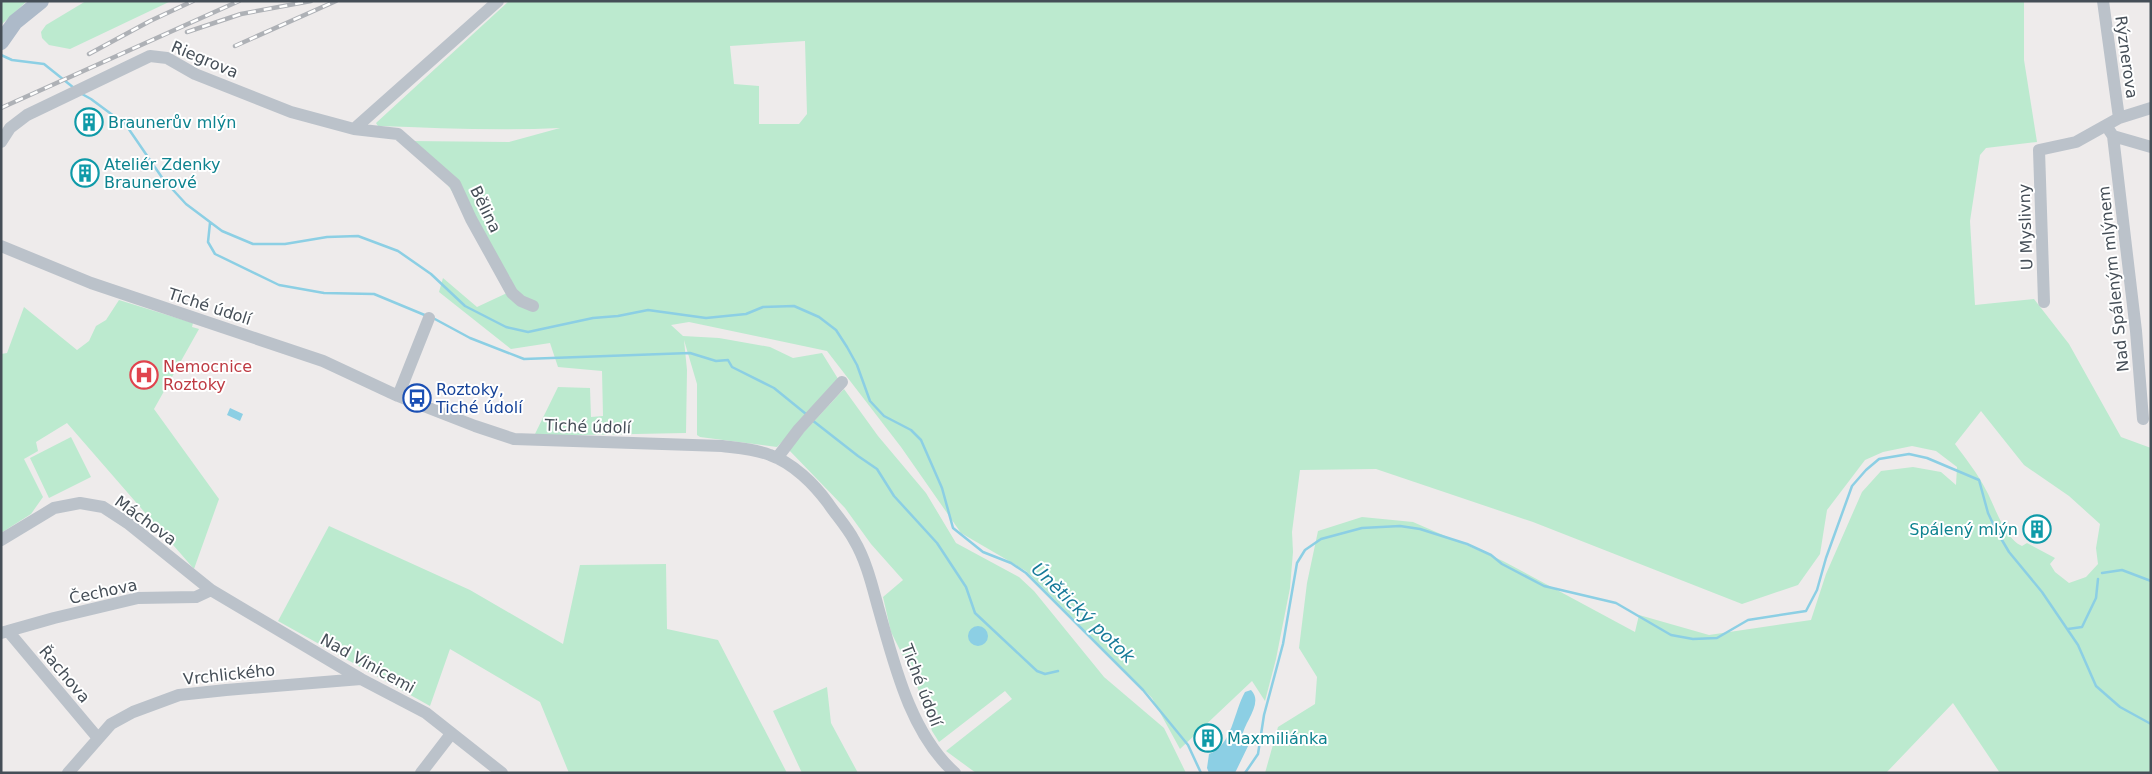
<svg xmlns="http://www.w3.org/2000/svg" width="2152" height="774" font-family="'DejaVu Sans',sans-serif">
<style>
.green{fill:#bceacf;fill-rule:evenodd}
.water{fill:#8ccfe4}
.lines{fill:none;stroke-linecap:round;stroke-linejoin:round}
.stream{stroke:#8ccfe4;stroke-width:2.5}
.minor{stroke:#bbc2ca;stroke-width:12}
.major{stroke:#adbac9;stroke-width:16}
.rail-casing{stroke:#aeb1b6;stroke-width:4.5}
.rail{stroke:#fff;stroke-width:2.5;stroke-dasharray:8;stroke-linecap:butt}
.labels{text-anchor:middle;stroke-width:4;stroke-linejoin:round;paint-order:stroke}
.street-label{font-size:16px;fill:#454e57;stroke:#fff}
.culture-label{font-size:16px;fill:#0d838f;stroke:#fff;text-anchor:start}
.health-label{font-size:16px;fill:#be3a42;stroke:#fff;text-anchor:start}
.transit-label{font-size:16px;fill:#164399;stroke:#fff;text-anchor:start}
.water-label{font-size:18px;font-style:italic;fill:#167a99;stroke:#fff}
</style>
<rect width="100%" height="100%" fill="#eeebeb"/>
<path class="green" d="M1,1H27L1,25Z
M86,1H171L70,49L49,45L42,38L41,32L46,25Z
M509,1H2024V60L2037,142L1986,148L1980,155L1970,221L1975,305L2034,299L2069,344L2121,437L2151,448V773H2000L1953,703L1886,773H1265L1278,727L1315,704L1317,677L1299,648L1307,583L1318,531L1362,517L1413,522L1503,561L1635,632L1639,615L1709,635L1811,620L1826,574L1862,492L1881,471L1913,467L1941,472L1956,485L1957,467L1936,451L1912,446L1883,452L1865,460L1827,510L1820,554L1798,585L1742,604L1533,522L1376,469L1300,470L1292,532L1293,552L1290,588L1276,659L1265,701L1252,681L1180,749L1152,698L1026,571L961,533L901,447L827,351L689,322L671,325L683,336L719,338L770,347L793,358L822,353L840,382L777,447L700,437L697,435V384L684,340L687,370L686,433L534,436L558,387L590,388L591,417L603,416L602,371L558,367L550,343L511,349L439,292L443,278L477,307L507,293L511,279L431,160L409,141L509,142L560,128C499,131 438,128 378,126L376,123ZM805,41L807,114L799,124H759V86L734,84L730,46ZM1981,411L2024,465L2069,496L2100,524L2096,548L2098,564L2086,577L2069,583L2055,572L2050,564L2055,558L2027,543L2022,546C2004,538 1995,506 1986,490C1978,474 1966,459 1955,444Z
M119,300L193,323L192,327L199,329L154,409L219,499L194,569L67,423L36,442L38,451L24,459L43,497L31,514L1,533V354L7,353L24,307L77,350L89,341L96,326L106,320Z
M844,389L878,436L926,493L956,543L1019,577L1034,591L1104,677L1164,728L1186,773H976L946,751L1012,699L1005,691L939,742L932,731L915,680L891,632L883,597L903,580L871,544L845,508L788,449Z
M71,437L91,477L49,498L30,458Z
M329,526L470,590L563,644L580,565L666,564L667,629L718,640L787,773H569L540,702L450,649L430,706L278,621Z
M827,687L831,723L858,773H802L773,711Z"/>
<path class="water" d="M230,408L243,414L240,421L227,415Z
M968 636a10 10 0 1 1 20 0a10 10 0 1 1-20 0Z
M1251,690C1264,703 1244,722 1242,737L1251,740L1235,773H1209L1207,768L1209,754C1232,746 1234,711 1245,692Z"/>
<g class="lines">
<path class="stream" d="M1,55L12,60L44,64L74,88
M82,94L91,99L126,125L163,179L186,204L222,231L253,244H285L327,237L358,236L398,251L431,274L465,306L506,327L528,332L593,318L618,316L648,310L706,318L746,314L763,307L794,306L819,317L836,330L847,347L857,365L870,401L884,416L911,430L921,440L942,488L953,528L983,552L1011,563L1026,573L1143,690L1188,745L1201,773
M210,223L208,242L215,254L279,285L324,293L374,294L427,316
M433,318L470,338L524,359L690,353L716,361L728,360L732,367L774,388L806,414
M812,420L858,456L877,469L894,496L937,543L966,587L975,613L1037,671L1045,674L1058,671
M2102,573L2122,570L2151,581
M2068,629L2082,627L2096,598L2098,579
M1245,773L1258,754L1264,715L1283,644L1297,563L1305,550L1321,539L1362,528L1400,526L1420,529L1467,544L1491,555L1502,564L1544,586L1616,603L1671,635L1693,639L1717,638L1748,620L1806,611L1817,590L1826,558L1852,486L1866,470L1879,459L1909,454L1927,458L1979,480L1988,513L1996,530L2009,552L2042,592L2078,645L2096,686L2120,707L2151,724"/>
<path class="minor" d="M2103,1L2119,118
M2107,127L2113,136L2136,331L2143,419
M354,129L498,1
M2113,136L2151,147
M1,142L10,128L27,115L150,56L167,58L195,74L291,112L354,129L398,134L455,184L471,219L512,293L521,301L533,306
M1,246L91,283L323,361L398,396L475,426L514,439L722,446C738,448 755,449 770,455C793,463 814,484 828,503C836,515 847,527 854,540C866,560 872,585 878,607C894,663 910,733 955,773
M2044,302L2039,150L2076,142L2119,118L2151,108
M398,396L429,318
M777,458L799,429L842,382
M1,540L54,508L80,503L103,507L129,524L211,590L361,679L426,713L502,773
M8,631L97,737
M1,633L54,618L138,598L196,597L211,590
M68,773L111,724L133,712L179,695L226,690L361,679
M421,773L451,734"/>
<path class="major" d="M1,42L15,22L41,1"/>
<g class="rail-casing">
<path id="rail" d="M187,32L241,14L311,1
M235,46L336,1
M89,54L150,21L193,1
M1,108L239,1"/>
</g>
<use href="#rail" class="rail"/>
</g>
<defs>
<g id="building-ring" transform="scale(1.4375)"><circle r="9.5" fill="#fff" stroke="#0f9aa8" stroke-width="1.5"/><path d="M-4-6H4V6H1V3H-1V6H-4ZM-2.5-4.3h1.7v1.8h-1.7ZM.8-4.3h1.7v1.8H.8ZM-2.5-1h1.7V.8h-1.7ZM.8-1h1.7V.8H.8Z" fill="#0f9aa8"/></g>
<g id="hospital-ring" transform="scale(1.4375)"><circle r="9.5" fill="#fff" stroke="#e0444e" stroke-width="1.5"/><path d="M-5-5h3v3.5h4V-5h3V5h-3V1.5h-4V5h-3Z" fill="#e0444e"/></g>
<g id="bus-ring" transform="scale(1.4375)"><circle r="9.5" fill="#fff" stroke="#1a4fb4" stroke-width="1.5"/><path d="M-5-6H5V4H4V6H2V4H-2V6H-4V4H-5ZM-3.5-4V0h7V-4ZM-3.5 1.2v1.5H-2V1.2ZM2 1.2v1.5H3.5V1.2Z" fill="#1a4fb4"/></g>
</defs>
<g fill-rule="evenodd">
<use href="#building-ring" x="89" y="122"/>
<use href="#building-ring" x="85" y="173"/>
<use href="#hospital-ring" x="144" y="375"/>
<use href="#bus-ring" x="417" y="398"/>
<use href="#building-ring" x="2037" y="529"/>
<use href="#building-ring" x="1208" y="738"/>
</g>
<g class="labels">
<g class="street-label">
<text transform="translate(2127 57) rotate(82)" y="6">Rýznerova</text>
<text transform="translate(205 59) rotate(23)" y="6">Riegrova</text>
<text transform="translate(486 209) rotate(64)" y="6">Bělina</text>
<text transform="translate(2025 227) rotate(-92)" y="6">U Myslivny</text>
<text transform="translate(2113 279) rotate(-96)" y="6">Nad Spáleným mlýnem</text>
<text transform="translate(210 306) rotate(18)" y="6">Tiché údolí</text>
<text transform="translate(588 426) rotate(2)" y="6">Tiché údolí</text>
<text transform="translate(146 520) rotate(36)" y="6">Máchova</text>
<text transform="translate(103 591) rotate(-12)" y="6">Čechova</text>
<text transform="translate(368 663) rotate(29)" y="6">Nad Vinicemi</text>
<text transform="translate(65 674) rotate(50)" y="6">Řachova</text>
<text transform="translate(229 674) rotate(-6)" y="6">Vrchlického</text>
<text transform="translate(922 685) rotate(69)" y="6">Tiché údolí</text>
</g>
<g class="culture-label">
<text x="108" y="128">Braunerův mlýn</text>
<text x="104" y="170">Ateliér Zdenky<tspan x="104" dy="18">Braunerové</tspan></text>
<text x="2018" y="535" text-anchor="end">Spálený mlýn</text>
<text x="1227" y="744">Maxmiliánka</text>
</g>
<g class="health-label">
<text x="163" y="372">Nemocnice<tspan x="163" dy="18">Roztoky</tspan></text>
</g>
<g class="transit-label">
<text x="436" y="395">Roztoky,<tspan x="436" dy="18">Tiché údolí</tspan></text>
</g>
<g class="water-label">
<text transform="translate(1083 613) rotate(44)" y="6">Únětický potok</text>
</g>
</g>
<rect width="2152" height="774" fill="none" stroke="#454e57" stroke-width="5"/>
</svg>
